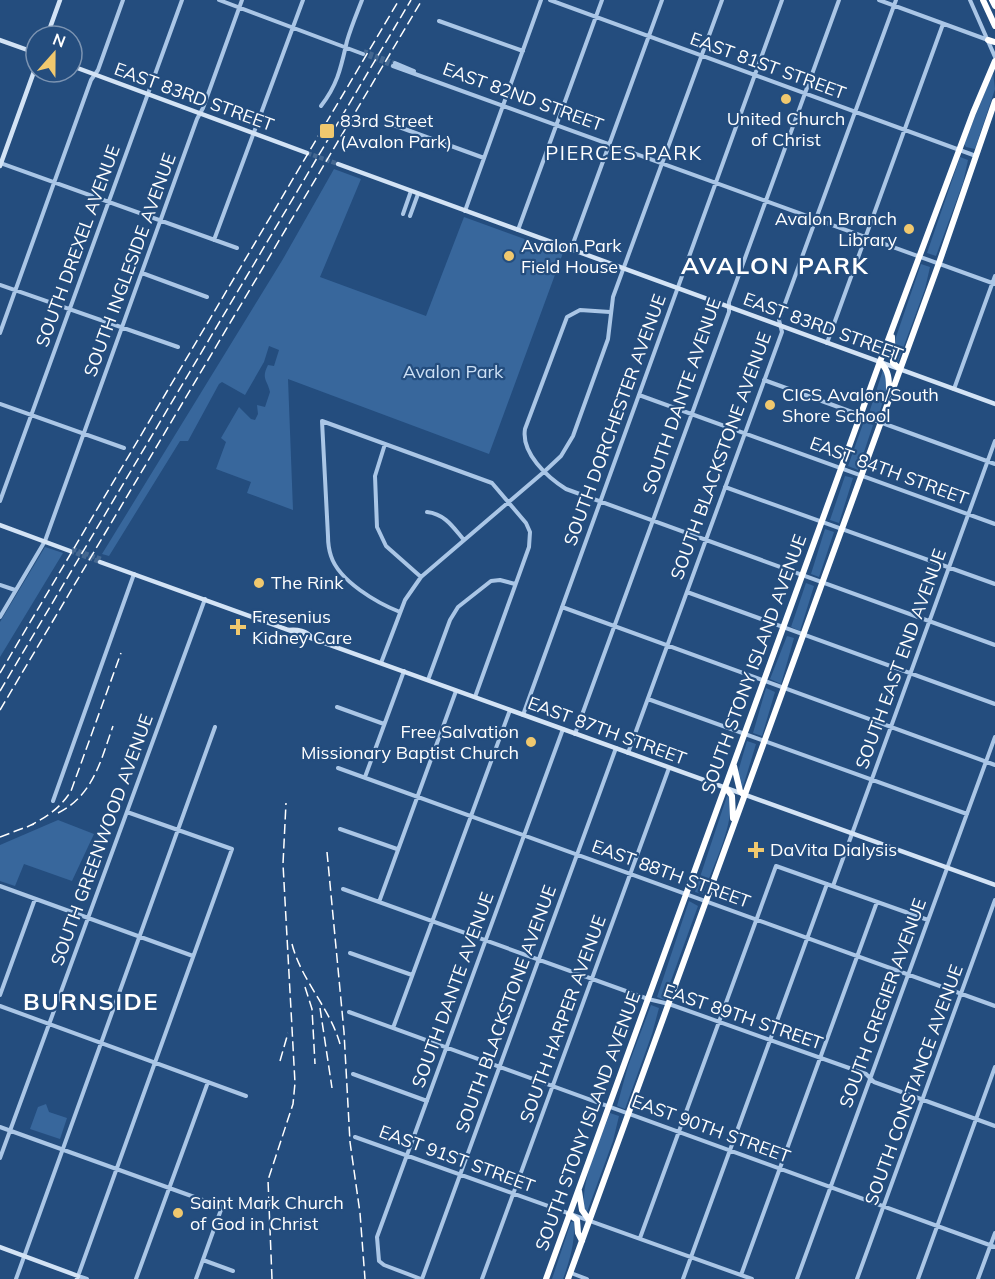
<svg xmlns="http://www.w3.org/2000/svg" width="995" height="1279" font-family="Mulish,sans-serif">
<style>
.green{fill:#38679c}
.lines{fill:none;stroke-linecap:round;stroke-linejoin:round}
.street-tunnel{stroke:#456891;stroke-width:4;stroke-dasharray:4 2;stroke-linecap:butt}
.secondary-tunnel{stroke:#456891;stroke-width:4.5;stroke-dasharray:4.5 2;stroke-linecap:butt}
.street{stroke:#aac6e6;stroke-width:4}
.secondary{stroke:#d3e3f5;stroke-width:4.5}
.highway{stroke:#fff;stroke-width:6}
.rail{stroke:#fff;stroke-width:1.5;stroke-dasharray:10 4.5;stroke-linecap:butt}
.poi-dot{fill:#f0c86e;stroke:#244d7e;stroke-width:2}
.labels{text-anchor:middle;stroke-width:4.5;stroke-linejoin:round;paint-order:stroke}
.street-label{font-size:18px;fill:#fff;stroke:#244d7e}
.poi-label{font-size:18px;fill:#fff;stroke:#244d7e;text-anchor:start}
.park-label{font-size:18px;fill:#cde0f5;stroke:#244d7e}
.neighbourhood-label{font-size:20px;letter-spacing:1.5px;fill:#fff;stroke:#244d7e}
.district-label{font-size:24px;font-weight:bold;letter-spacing:1.5px;fill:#fff;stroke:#244d7e}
</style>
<rect width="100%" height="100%" fill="#244d7e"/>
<path class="green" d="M993,72L995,89L975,149L966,147L964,144Z
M960,157L968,160L963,183L936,256L927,253Z
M334,169L361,179L320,277L426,316L464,217L563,253L489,454L288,379L293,510L247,493L251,482L216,469L226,442L221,438L239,407L251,419L255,420L258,414L257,405L265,407L270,392C267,379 261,379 268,365L274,366L279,350L269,346L264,362L245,395L222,382L219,384L188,441H180L109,556L102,554L283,259Z
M921,264L930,267L925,289L898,362L895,361L896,337Z
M883,370L885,372L887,388L878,417L869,413Z
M864,421L873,425L858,470L848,466Z
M845,476L853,478L839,523L830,520Z
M825,529L834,532L819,577L811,574Z
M45,547L63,553L0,657V622Z
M806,583L814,586L800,631L791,627Z
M787,636L794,638L781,684L770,679Z
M766,688L775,692L762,736L753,733Z
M747,741L756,744L742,790L738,772Z
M727,796L731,798C732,830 714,864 703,894L695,892Z
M58,820L94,834L72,881L24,864L15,886L0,881V845Z
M689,901L698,906L664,1000L657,997Z
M651,1005L659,1008L652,1034L625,1109L617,1106L628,1066Z
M46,1104L49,1112L67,1118L60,1139L30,1129L38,1107Z
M610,1113L619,1116L613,1141L587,1212L584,1211C581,1178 599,1143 610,1113Z
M571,1222H574C575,1243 570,1260 563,1279H552Z"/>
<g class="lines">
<path class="street-tunnel" d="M364,51L395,63
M363,54L393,66"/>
<path class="secondary-tunnel" d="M307,153L338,164
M72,549L101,559
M70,551L100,562"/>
<path class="street" d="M219,0L363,54
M550,0L976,156
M879,0L988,40
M970,0L995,57
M439,21L523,51
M395,63L414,71
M393,66L995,284
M321,106C338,84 341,67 347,41C351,27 357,13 362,0
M388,123L484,158
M0,163L237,248
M465,211L541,0
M403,214L411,191
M410,216L418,194
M518,230L602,0
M214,240L303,0
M571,249L662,0
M142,273L207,297
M0,285L178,347
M610,312L580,310L567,317L525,429C521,453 547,477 566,489L995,645
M0,333L91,80L98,70L123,0
M827,343L943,24
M764,380L995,464
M954,389L995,276
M639,395L995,524
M0,404L124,448
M385,444L375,476L377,527L386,546L421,577
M725,487L995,584
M0,501L182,0
M427,512C445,514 453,527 464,540
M0,585L15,590
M687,592L995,704
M562,607L995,765
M400,612C377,603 339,581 331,556C329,550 328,543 328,536L322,421L492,483L526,523L530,532L529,547L475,697
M0,617L45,541L197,119L203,108L242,0
M381,663L405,600L421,577L545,471L561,456L573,436L608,339L613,297L722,0
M428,680L450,620L458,607L491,581L500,580L515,584
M648,699L967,814
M337,707L384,724
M523,715L782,0
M575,734L729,312V302L839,0
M628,753L782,332L779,320L896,0
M338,768L995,1006
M365,777L404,671
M53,801L134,574
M340,829L397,849
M0,886L193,956
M833,886L995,441
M343,889L648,999L669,1004L866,1074L874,1082L995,1126
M379,902L456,691
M350,953L412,975
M0,995L35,899
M0,1006L246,1096
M349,1012L995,1247
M393,1028L510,710
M353,1074L427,1101
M0,1127L222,1207L196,1279
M355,1137L752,1279
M0,1158L205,599
M640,1238L776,866L928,920
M203,1260L233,1271
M571,1273L587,1279
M741,1275L877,902
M16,1279L215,727
M87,1279L78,1276L232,849L127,812
M136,1279L208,1082
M421,1279L384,1265L379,1261L377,1237L563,729
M422,1279L616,748
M482,1279L669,768
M683,1279L827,884
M797,1279L995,737
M857,1279L995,900
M918,1279L995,1067
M978,1279L995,1233"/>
<path class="secondary" d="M47,36L60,0
M0,40L36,53
M72,66L307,153
M338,164L995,404
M0,166L36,66
M0,525L70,551
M100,562L995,885
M289,630C297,629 307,631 312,638
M0,1247L78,1276L77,1279"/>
<path class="highway" d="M983,0L995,26
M992,0L995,6
M988,40L995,42
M892,337L893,363L900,369
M880,362C890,371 889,382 889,394
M734,766L740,791L744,795
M726,788L732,796L733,818
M579,1191L582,1210L589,1220
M569,1214L577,1220L578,1233L582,1241
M546,1279L878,367L973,113L995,61
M568,1279L939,263L995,101"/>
<path class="rail" d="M0,673L399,0
M0,691L411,0
M0,710L422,0
M58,813C93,796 101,760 113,726
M27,827C45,818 60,809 71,791L121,653
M0,837L34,824
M327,852L344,1032L350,1142L360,1213L365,1279
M292,944C301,980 330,1008 340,1044
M305,987L312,1009L315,1064
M320,1008L332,1088
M280,1061L288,1033
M272,1279L268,1180L293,1104L295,1083L283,864L286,803"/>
</g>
<g class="poi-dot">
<circle cx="786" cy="99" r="6"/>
<rect x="319" y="123" width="16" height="16" rx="3"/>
<circle cx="909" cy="229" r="6"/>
<circle cx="509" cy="256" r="6"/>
<circle cx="770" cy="405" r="6"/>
<circle cx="259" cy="583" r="6"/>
<path d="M235 618h6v6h6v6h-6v6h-6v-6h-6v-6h6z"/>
<circle cx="531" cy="742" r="6"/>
<path d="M753 841h6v6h6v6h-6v6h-6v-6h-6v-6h6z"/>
<circle cx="178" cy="1213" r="6"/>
</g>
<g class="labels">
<g class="street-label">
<text transform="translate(768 66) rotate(20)" y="6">EAST 81ST STREET</text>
<text transform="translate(194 97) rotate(20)" y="6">EAST 83RD STREET</text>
<text transform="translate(523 97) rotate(20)" y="6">EAST 82ND STREET</text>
<text transform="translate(78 246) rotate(-70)" y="6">SOUTH DREXEL AVENUE</text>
<text transform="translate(130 265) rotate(-70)" y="6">SOUTH INGLESIDE AVENUE</text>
<text transform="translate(823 327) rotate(20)" y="6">EAST 83RD STREET</text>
<text transform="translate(682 396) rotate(-71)" y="6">SOUTH DANTE AVENUE</text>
<text transform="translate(615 420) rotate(-70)" y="6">SOUTH DORCHESTER AVENUE</text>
<text transform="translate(721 456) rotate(-70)" y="6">SOUTH BLACKSTONE AVENUE</text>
<text transform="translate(889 471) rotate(20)" y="6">EAST 84TH STREET</text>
<text transform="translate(901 659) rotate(-70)" y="6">SOUTH EAST END AVENUE</text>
<text transform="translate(754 664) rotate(-70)" y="6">SOUTH STONY ISLAND AVENUE</text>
<text transform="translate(607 731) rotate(20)" y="6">EAST 87TH STREET</text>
<text transform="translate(102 840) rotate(-70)" y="6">SOUTH GREENWOOD AVENUE</text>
<text transform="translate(671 874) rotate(20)" y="6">EAST 88TH STREET</text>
<text transform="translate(453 990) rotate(-70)" y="6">SOUTH DANTE AVENUE</text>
<text transform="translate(883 1003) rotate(-70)" y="6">SOUTH CREGIER AVENUE</text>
<text transform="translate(506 1009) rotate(-70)" y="6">SOUTH BLACKSTONE AVENUE</text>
<text transform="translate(743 1017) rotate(19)" y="6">EAST 89TH STREET</text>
<text transform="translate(563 1019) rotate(-70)" y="6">SOUTH HARPER AVENUE</text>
<text transform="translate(914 1085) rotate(-70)" y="6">SOUTH CONSTANCE AVENUE</text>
<text transform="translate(588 1121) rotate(-70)" y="6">SOUTH STONY ISLAND AVENUE</text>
<text transform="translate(711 1129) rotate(20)" y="6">EAST 90TH STREET</text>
<text transform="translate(457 1159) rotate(20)" y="6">EAST 91ST STREET</text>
</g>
<g class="poi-label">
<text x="786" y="125" text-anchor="middle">United Church<tspan x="786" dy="21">of Christ</tspan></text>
<text x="340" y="127">83rd Street<tspan x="340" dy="21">(Avalon Park)</tspan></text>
<text x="897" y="225" text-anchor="end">Avalon Branch<tspan x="897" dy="21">Library</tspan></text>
<text x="521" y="252">Avalon Park<tspan x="521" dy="21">Field House</tspan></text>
<text x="782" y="401">CICS Avalon/South<tspan x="782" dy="21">Shore School</tspan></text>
<text x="271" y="589">The Rink</text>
<text x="252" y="623">Fresenius<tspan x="252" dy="21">Kidney Care</tspan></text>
<text x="519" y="738" text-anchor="end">Free Salvation<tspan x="519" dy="21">Missionary Baptist Church</tspan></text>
<text x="770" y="856">DaVita Dialysis</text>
<text x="190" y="1209">Saint Mark Church<tspan x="190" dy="21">of God in Christ</tspan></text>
</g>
<g class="park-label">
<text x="453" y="378">Avalon Park</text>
</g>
<g class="neighbourhood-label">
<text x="624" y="160">PIERCES PARK</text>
</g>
<g class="district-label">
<text x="775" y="274">AVALON PARK</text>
<text x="91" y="1010">BURNSIDE</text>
</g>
</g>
<g transform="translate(54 54) rotate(21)"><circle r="28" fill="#244d7e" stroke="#7c94b2" stroke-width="1.5"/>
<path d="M0-4.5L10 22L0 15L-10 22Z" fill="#f0c86e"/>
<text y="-9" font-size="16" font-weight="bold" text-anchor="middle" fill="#ffffff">N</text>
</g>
</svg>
